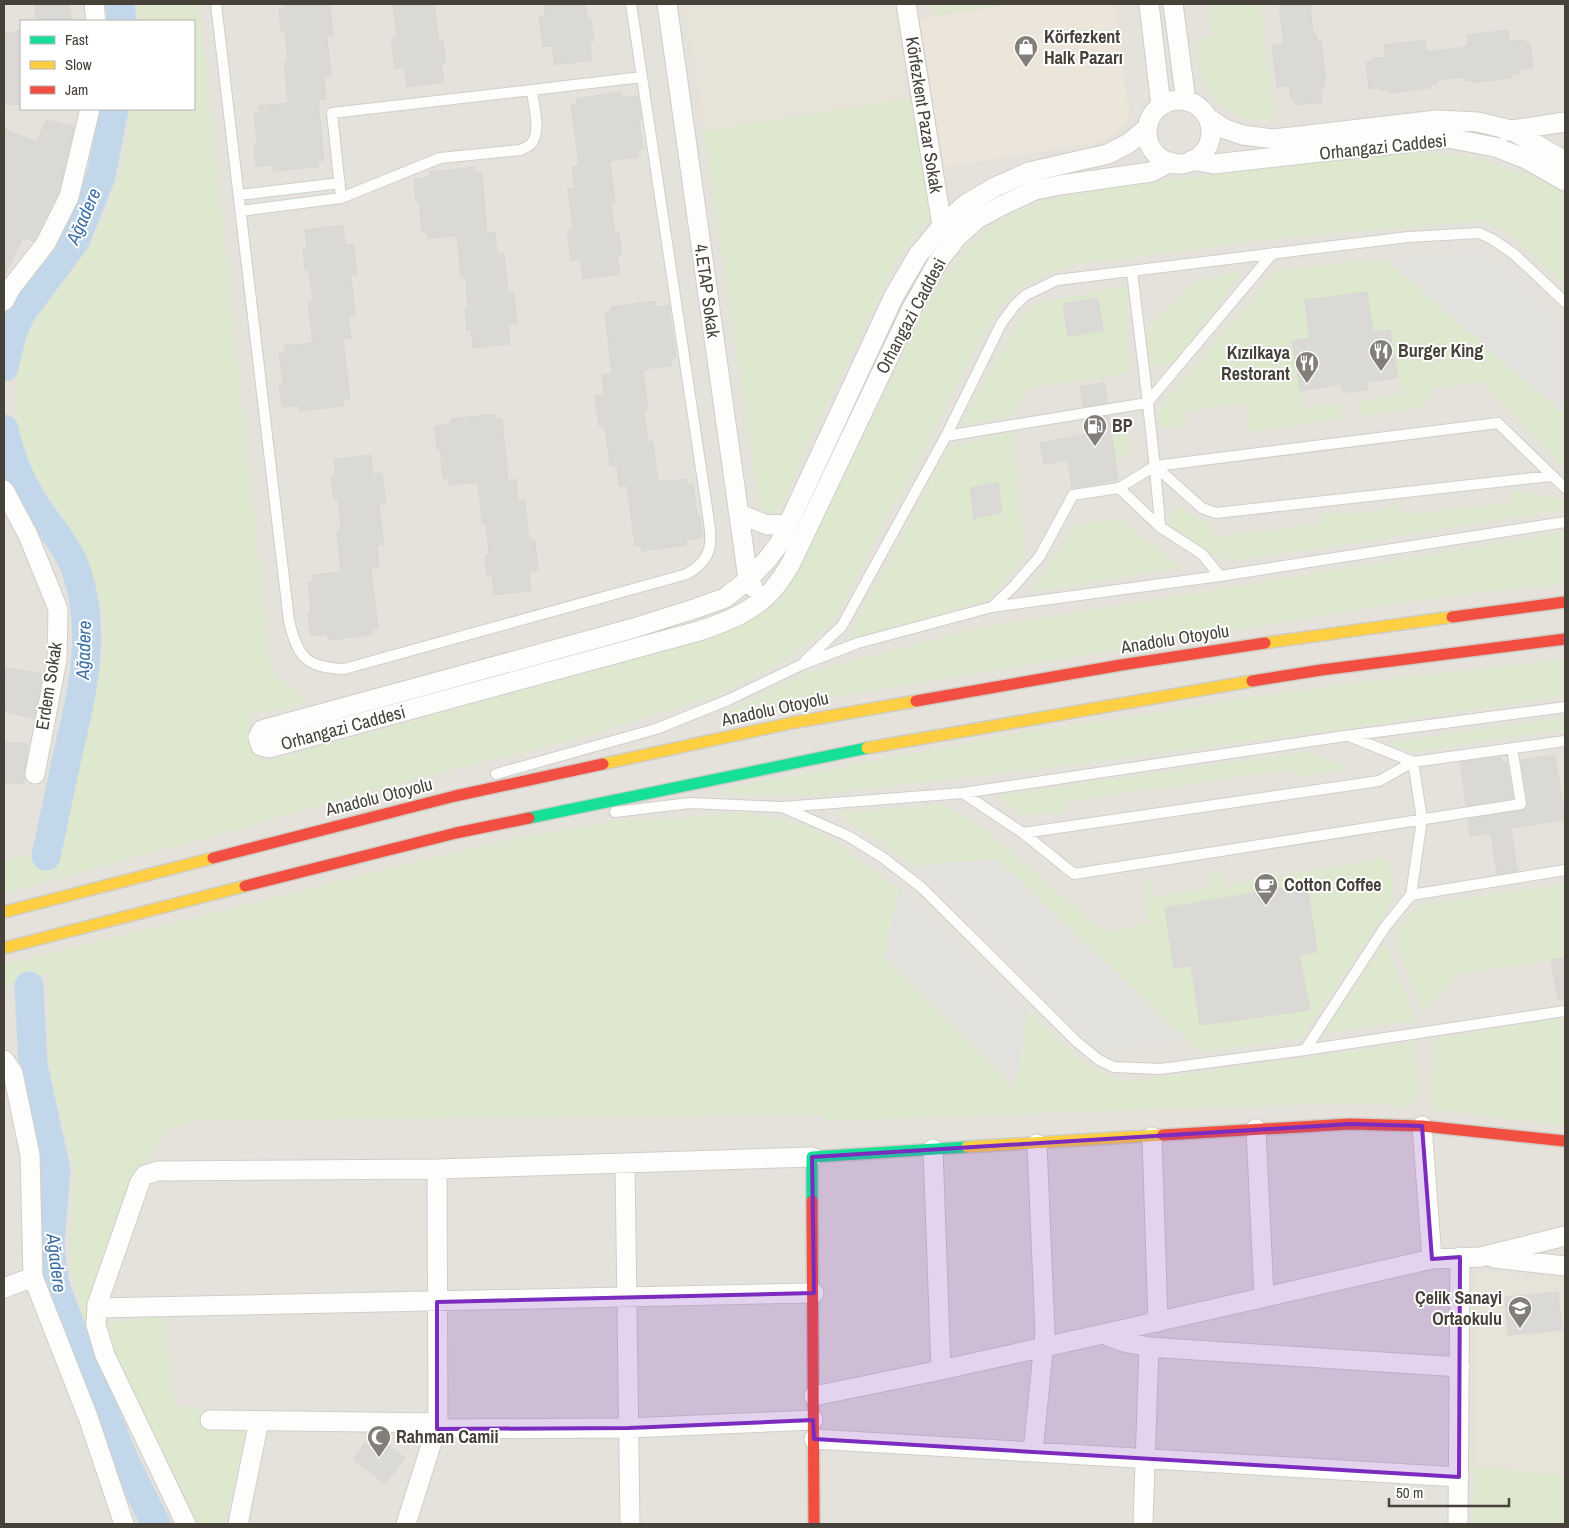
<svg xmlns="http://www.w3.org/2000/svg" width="1569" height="1528" font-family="'Archivo Narrow',sans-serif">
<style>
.residential{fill:#e4e2db;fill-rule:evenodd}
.commercial{fill:#ebe5da}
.education{fill:#e7e3d9}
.green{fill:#dde8cf}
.parking{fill:#e2e1dd}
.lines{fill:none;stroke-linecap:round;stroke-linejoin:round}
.river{stroke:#c2d7e9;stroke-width:29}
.building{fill:#dbd9d5;stroke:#d9d7d2}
.lane-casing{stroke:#cfceca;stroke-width:12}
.street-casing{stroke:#cfceca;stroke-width:21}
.fast-casing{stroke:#cfcdc4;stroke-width:14}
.slow-casing{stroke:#cfcdc4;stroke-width:14}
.jam-casing{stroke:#cfcdc4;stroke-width:14}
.lane{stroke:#fdfdfc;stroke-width:10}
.street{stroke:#fdfdfc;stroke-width:19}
.fast{stroke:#16e098;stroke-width:11}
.slow{stroke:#ffcf43;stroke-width:11}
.jam{stroke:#f24e42;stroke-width:11}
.marked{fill:#7b2cbf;fill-opacity:0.2;stroke:#7b2cbf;stroke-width:4;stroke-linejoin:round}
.labels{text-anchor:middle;stroke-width:4;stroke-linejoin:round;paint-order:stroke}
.poi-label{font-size:18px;font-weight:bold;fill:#464239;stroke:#fff;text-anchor:start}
.street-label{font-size:18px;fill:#464239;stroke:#fff}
.water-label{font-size:19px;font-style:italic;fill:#3e72a6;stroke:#fff}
</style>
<rect width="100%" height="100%" fill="#f1f0ec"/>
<path class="residential" d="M4,4H1565V1524H4ZM21,21H194V109H21Z"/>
<path class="commercial" d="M1012,4H1114L1130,117L1114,134L1101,142L944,167L920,19Z"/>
<path class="education" d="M684,4H897L912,98L704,131Z
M1479,1272L1565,1278V1478L1475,1469L1474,1278Z"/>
<path class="green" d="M135,4H199L271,674L298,692L304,704L250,715L249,737L263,762L715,638L754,619L779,596L822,523L927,305L959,256L984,232L1012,213L1046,200L1115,187L1315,161L1420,153L1464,155L1530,176L1553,174L1565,183V285L1517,240L1502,229L1482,221L1290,237L1079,264C1053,270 1028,279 1009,298C1001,305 996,315 990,323L832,623L787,658L748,680L714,696L577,739L397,784L213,836L4,893V862L64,844L105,648L103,609L86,554L34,473L19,436L16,402L20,351L37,318L81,260L106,212L122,163L131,109H194V21H137Z
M931,4H1012L935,16Z
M1210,4H1260L1275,122C1242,121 1212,110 1202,75C1198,64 1198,51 1197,40L1214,36Z
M912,98L933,212L896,262L821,416L781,506L774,513L765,512L759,504L704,131Z
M1375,260L1388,262L1409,280L1425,290L1565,415V469L1481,382L1435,387L1423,407L1360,416L1358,401L1401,395L1390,330L1373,332L1367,292L1305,300L1310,338L1292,342L1303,409L1340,403L1342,418L1249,432L1245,403L1186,412V425L1162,428L1156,415L1163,404L1277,270Z
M1240,270L1241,275L1174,362L1160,367L1152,366L1146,358L1147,328L1195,282Z
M1128,285V373L1029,388L1011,416L960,425L1018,322L1035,304Z
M1013,431L1025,556L1010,576L986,601L847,639L949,447Z
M1127,432L1131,456L1115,459L1112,434Z
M1510,491L1565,500V507L1563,510L1310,550L1231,561C1205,555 1186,537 1166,521L1178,507L1210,524L1215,537L1322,524L1320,512C1347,515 1372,516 1397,502L1402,515L1512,502Z
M1117,518L1182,568L1031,592L1076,525Z
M1565,532V584L1471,593L1316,616L719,717L809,672L970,630Z
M1565,659V696L1335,730L1071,765L809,796L725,794L724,789L1021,733L1328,686Z
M1565,717V729L1412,752L1385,743Z
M1304,752L1351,767L1296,778L1295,769L1068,801L1064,812L1023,815L995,796Z
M941,804L960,813L985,830L1104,932L1150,923L1142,880H1150L1154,897L1212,888L1211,870H1219L1223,888L1234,883L1386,858L1392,874V903L1302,1038L1202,1052L1189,1042L997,859L915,866L837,813Z
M744,812L807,826L829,839L899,889L884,957L1016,1089L1028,1010C1054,1036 1081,1068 1117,1079C1124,1081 1133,1080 1141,1080L1414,1043L1418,1091L1413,1107L1373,1103L1217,1107L825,1121V1115L198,1120L166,1130L140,1171L89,1306L88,1335L73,1280L70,1253L75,1170L53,1089L49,1054V973L4,986V964L250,904L402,865L517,838L616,820L680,818Z
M1565,884V958L1458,975L1422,1012L1394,935L1418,905Z
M1385,943L1416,1021L1323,1033Z
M1565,1017V1126L1431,1109L1433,1039Z
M163,1316L175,1405L202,1410L208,1428L247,1431L225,1524H194L110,1348L103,1323Z
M1475,1466L1565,1476V1524H1473Z"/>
<path class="parking" d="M1480,248L1565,323V415L1388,262Z
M997,859L1189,1042L1097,1048L915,866Z
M899,889L1028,1010L1016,1089L884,957Z"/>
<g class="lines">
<path class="river" d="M120,4L122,21
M4,367L12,334L21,313L75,241L101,176L114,109
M4,429C9,454 20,481 34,503C48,525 67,545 76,570C97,630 83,689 69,749C61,784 54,820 46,856
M29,986L33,1065L56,1170L50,1243L52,1266L56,1288L86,1367L125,1462L156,1524"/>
</g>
<path class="building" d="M34,4H69L72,21H37Z
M284,4H321V6L330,5L333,36H327L331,77H324L326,99L318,100L324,161H317L318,167L273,171V165L256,167L254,144H257L254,113H260L259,106L288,103L284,62H288L285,30L281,31L279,9H284Z
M393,4H434L439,42L443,41L446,63H441L444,82L407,87L404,67L395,69L391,38L397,37Z
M544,4H585L587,20L591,19L594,41L589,42L592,60L555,65L552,46L543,47L539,17L545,16Z
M1279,4H1310L1313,34H1316L1317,41H1321L1326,81H1323L1324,88L1320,89L1322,102L1295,105L1294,99H1291L1289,85L1277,87L1272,46L1284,44Z
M21,30V105L4,104V34Z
M1508,30L1509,41L1523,40V42H1530L1533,68L1519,70V74H1512V78L1472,83V80L1464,81V77L1437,80V84L1430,85V88L1390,93L1389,90L1382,91L1381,88L1369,89L1366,62L1372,61V58L1386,57L1384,45L1425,40L1426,52L1454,49L1468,46L1467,35Z
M621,92L622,98L638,96L641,119H639L643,149L637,150L638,157L610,161L615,202H611L615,234L619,233L622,255H617L620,274L583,279L580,259L571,261L567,230L573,229L568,189L575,188L572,167L579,166L571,105L577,104V99Z
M46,120L74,127L59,191L36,237L33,241L23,238L4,277V129L37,142Z
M475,167V173L482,172L487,233L495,232L497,254L504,253L508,293H514L517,323L508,324L510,344L473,348L471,329L467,330L465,308L468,307L466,276L461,277L457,236L428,238L427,232H422L419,201L416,202L414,179L430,177V172Z
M343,225L345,245L354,244L357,275H351L355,316H348L351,338L343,339L350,400H343L344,406L299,411V405L282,407L279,384H283L279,353H285L284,346L313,343L308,302L313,301L309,270H305L303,249L307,248L305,230Z
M1367,292L1373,332L1390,330L1398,378L1366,382L1368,390L1348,392L1342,393L1341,384L1300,391L1292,341L1310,338L1305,300Z
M1098,298L1103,330L1068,336L1063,304Z
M655,301L656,307L669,305L676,358L671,359V366L643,369L648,410H644L648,442L653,441L658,482L687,479V485H693L697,515H700L702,538L686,540V545L642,551L641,545L635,546L627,485L619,486L617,465L610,466L605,426H599L595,396L604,395L602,375L612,374L605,313L611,312V307Z
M1105,383L1107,403L1083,407L1080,386Z
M495,414L496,420L502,419L508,480L516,479L518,501L525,500L529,540H535L538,570L529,571L531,591L494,595L492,576H487L485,555L489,554L486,523H482L478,482L449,485L448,478L443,479L440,449H437L435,426L451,424V419Z
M1109,416L1118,480L1072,488L1068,460L1044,464L1040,443L1087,434L1085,420Z
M371,455L373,474L382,473L386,504H379L384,545H377L379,567L371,568L378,629H372V635L328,640L327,634L311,636L308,613H311L308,582H313L312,575L341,572L337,531L341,530L338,499L334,500L331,478L336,477L334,459Z
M998,482L1002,512L974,519L970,488Z
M6,668L43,674L34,719L4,711V680Z
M4,742L28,744L24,784L4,782Z
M1555,755L1565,820L1511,828L1517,871L1497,874L1491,833L1470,836L1468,819L1525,810L1528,803L1521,760Z
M1501,757L1502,763L1507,762L1513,798L1466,806L1460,762Z
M1307,884L1317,952L1299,955L1310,1010L1200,1025L1191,965L1174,969L1165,908Z
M1565,958V1000H1558L1551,960Z
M1558,1292L1562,1330L1508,1335L1505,1297Z
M373,1433L405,1458L385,1484L353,1459Z"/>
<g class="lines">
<g class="lane-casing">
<path id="lane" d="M216,4L289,621C298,658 306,667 344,669L687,574C714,558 712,543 708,515L631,4
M532,90L642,77
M239,195L340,183
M241,211L341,198L440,158L521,150C524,148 528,147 531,144C542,132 533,105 532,90L332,113L341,198
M1132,271C1142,356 1154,441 1160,527
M946,436L1147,403L1273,253
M1155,466L1202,508L1216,513L1551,476
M1119,488L1155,466L1498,423L1565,488
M992,607L1014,586L1040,556L1073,495L1119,488L1160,527L1202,554L1220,576
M805,661L842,626L946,436L1001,324L1015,305L1026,295L1057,280L1408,237L1479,233L1492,239L1514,254L1565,302
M1349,736L1413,762L1565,741
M496,774L656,729L728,700L801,665L858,643L992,607L1220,576L1565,522
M963,793L1023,833L1074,874L1521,804L1512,748
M783,807L963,793L1338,737L1565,707
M615,812L690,803L782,807L848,836L882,857L921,887L1077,1042L1099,1060L1114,1067L1160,1069L1305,1050L1565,1011
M1023,833L1379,781L1413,762L1422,819L1411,895L1385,927L1305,1050
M1411,895L1565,870"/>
</g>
<g class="street-casing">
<path id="street" d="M94,4L96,21
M667,4L748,579L753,587
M906,4L942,226
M1149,4L1161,106
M1173,4L1186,101
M1147 132a32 32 0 1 1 64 0a32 32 0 1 1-64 0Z
M1208,118L1225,129L1243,135L1274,139L1437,120L1478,122L1511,130L1565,161
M1148,127L1129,143L1108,154L1029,172L995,187L966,204L942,226L918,255L894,296L779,544L766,561L744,583L725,598L697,608L634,628L262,730L258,737L261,746L269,748L699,631C726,622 755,611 774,588C780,581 785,573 790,565L911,310L939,260L957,237L977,219L1003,205L1035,190L1060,185L1151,172L1171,162
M1506,131L1565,122
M1192,160L1214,164L1448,138L1495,147L1526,159L1565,181
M4,301L11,288L46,243L69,197L90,109
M4,490L28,535L58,609L57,659L35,774
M739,514L767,525L789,523
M4,1060L13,1073L30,1155L33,1277L88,1417L124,1524
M1422,1126L1432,1259
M1256,1129L1264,1296
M1152,1137L1158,1322
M933,1149L941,1370
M625,1164L630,1524
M1494,1258L1565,1266
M4,1288L33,1277
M97,1308L814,1293
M1103,1334L1124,1342L1149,1347L1460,1367
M814,1396L941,1370L1103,1334L1432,1259L1481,1257L1565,1236
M210,1420L438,1423
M437,1429L629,1428L813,1420
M814,1439L1459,1477
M1033,1452L1045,1332L1037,1144
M186,1524L105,1355L96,1325L97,1305L140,1182L145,1175L158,1171L437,1169L812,1157
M238,1524L259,1421
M406,1524L438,1423L437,1169
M1143,1524L1149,1347
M1458,1524L1460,1257"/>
</g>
<g class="fast-casing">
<path id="fast" d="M529,818L867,748
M812,1201V1157L967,1147"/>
</g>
<g class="slow-casing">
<path id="slow" d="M1265,643L1452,617
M867,748L1252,681
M603,764L791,723L916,701
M4,912L213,858
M4,948L245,886
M967,1147L1163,1135"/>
</g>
<g class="jam-casing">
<path id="jam" d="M1452,617L1565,602
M1252,681L1321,670L1565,639
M916,701L1121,665L1265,643
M213,858L455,796L603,764
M245,886L456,833L529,818
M1163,1135L1350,1124L1422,1126L1565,1141
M812,1201L814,1524"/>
</g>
<use href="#lane" class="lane"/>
<use href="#street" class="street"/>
<use href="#fast" class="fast"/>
<use href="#slow" class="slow"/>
<use href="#jam" class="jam"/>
</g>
<path class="marked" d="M1350,1124L1422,1126L1432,1259L1460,1257L1459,1477L814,1439L813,1420L629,1428L437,1429V1302L814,1293L812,1157Z"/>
<defs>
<g id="shop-pin" transform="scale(1.25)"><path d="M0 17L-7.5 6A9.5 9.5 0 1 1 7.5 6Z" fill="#827f78" stroke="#fff"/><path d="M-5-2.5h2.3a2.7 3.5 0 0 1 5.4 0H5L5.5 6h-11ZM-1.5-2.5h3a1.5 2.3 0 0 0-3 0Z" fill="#fff"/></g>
<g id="restaurant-pin" transform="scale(1.25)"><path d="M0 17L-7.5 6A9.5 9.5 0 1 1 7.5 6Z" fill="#827f78" stroke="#fff"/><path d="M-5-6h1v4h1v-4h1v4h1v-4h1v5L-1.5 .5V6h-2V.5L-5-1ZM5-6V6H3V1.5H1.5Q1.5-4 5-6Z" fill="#fff"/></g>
<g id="fuel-pin" transform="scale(1.25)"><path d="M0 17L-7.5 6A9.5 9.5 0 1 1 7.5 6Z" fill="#827f78" stroke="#fff"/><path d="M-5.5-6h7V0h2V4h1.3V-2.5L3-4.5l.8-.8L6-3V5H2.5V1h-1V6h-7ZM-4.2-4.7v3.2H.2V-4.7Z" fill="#fff"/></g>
<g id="cafe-pin" transform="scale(1.25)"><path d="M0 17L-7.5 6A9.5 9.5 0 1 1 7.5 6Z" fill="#827f78" stroke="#fff"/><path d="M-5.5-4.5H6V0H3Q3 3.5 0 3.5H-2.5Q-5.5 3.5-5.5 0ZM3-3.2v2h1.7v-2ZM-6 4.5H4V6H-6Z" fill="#fff"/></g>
<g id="school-pin" transform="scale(1.25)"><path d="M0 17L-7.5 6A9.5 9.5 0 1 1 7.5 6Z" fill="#827f78" stroke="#fff"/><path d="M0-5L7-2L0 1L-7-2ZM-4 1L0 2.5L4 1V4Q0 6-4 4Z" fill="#fff"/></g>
<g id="mosque-pin" transform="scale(1.25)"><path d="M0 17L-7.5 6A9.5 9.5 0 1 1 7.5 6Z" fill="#827f78" stroke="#fff"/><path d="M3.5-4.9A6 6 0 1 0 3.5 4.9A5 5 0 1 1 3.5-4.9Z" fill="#fff"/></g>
</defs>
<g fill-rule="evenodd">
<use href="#shop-pin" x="1026" y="47"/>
<use href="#restaurant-pin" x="1381" y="351"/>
<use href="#restaurant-pin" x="1307" y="363"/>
<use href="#fuel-pin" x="1095" y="426"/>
<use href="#cafe-pin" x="1266" y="885"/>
<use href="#school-pin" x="1520" y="1308"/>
<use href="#mosque-pin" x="379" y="1437"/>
</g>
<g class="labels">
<g class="poi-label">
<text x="1044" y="43">Körfezkent<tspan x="1044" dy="21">Halk Pazarı</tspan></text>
<text x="1398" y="357">Burger King</text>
<text x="1290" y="359" text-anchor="end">Kızılkaya<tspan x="1290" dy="21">Restorant</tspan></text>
<text x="1112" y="432">BP</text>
<text x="1284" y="891">Cotton Coffee</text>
<text x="1502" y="1304" text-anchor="end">Çelik Sanayi<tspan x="1502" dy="21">Ortaokulu</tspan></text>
<text x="396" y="1443">Rahman Camii</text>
</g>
<g class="street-label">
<text transform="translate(924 115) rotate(81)" y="6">Körfezkent Pazar Sokak</text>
<text transform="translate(1383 147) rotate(-6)" y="6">Orhangazi Caddesi</text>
<text transform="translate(707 291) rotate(82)" y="6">4.ETAP Sokak</text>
<text transform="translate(911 316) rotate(-62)" y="6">Orhangazi Caddesi</text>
<text transform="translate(1175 639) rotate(-9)" y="6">Anadolu Otoyolu</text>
<text transform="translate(49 686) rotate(-81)" y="6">Erdem Sokak</text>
<text transform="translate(775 709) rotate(-12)" y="6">Anadolu Otoyolu</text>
<text transform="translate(343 728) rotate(-15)" y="6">Orhangazi Caddesi</text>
<text transform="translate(379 797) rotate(-14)" y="6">Anadolu Otoyolu</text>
</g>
<g class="water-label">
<text transform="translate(83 216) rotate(-66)" y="7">Ağadere</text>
<text transform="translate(83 650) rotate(-88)" y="7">Ağadere</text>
<text transform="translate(57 1263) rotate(83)" y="7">Ağadere</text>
</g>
</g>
<rect width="1569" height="1528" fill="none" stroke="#464239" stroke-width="10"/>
<rect x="20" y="20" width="175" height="90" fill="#ffffff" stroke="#b5b3b0"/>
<rect x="30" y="36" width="25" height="8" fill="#16e098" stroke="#b5b3b0"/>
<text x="65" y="45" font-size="15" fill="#464239">Fast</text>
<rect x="30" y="61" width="25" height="8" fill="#ffcf43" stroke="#b5b3b0"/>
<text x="65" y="70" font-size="15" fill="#464239">Slow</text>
<rect x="30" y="86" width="25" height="8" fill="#f24e42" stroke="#b5b3b0"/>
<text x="65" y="95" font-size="15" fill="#464239">Jam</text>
<path d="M1389 1498v8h120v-8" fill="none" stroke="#464239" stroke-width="2.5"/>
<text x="1396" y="1498" font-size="15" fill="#464239" stroke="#ffffff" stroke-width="4" paint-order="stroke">50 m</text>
</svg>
